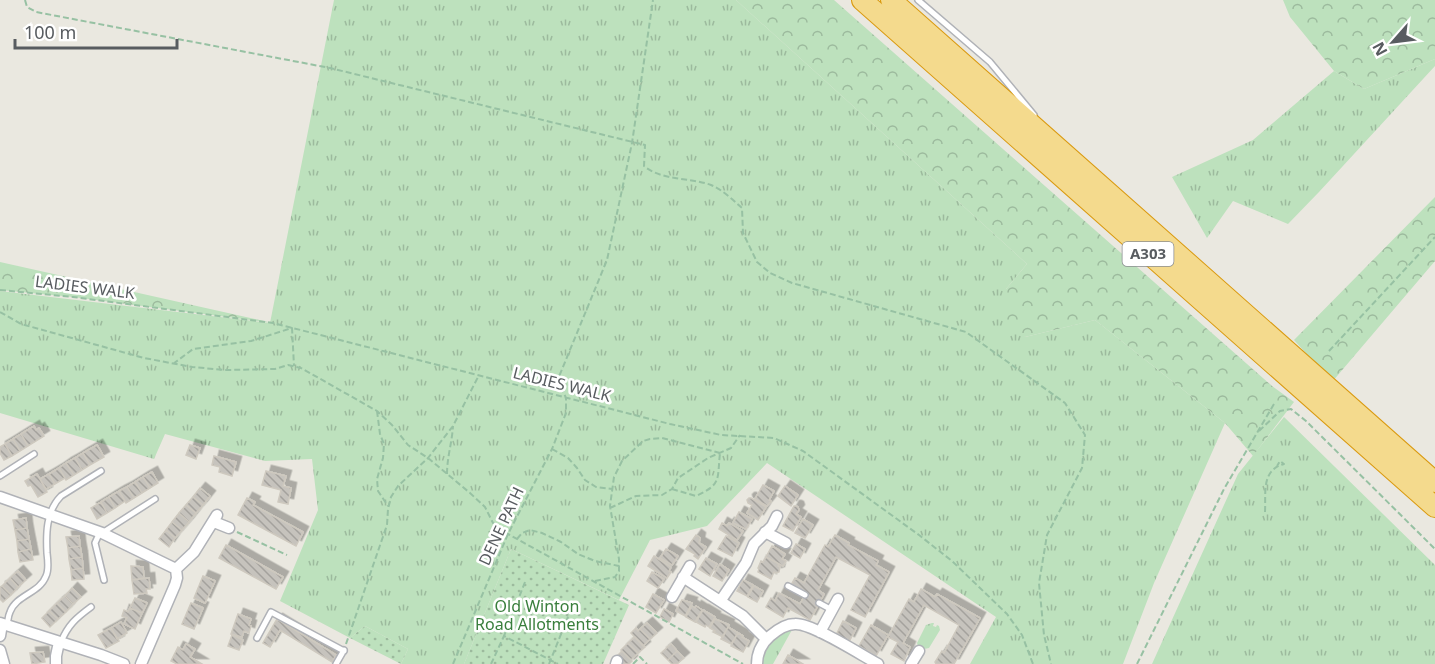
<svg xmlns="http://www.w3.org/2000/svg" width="1435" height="664" font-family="'Noto Sans',sans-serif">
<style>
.grass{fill:url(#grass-tufts)}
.forest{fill:url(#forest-crowns)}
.park{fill:url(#park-dots)}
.building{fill:url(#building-back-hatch);stroke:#cec9bf;stroke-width:1.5;filter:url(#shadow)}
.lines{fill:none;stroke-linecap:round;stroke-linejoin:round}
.lane-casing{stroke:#b0b2b7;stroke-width:8}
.street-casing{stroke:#b0b2b7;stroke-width:13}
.highway-casing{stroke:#da9a10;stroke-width:22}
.path{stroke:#97c1a3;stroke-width:2;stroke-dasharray:6 3;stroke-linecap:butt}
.lane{stroke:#fff;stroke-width:5}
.street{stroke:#fff;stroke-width:10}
.highway{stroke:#f4da8d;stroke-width:20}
.labels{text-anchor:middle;stroke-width:5;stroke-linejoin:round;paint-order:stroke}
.shield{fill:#fff;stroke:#8a8d90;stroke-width:1.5}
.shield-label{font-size:15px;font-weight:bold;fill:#585c60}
.street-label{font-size:16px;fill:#585c60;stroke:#fff}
.park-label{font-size:16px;fill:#397e3c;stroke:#fff}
</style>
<defs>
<pattern id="grass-tufts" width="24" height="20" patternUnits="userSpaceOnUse" patternTransform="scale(1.5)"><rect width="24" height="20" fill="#bde1bd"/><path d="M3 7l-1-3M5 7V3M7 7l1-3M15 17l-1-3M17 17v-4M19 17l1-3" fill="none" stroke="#9cba9d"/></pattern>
<pattern id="forest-crowns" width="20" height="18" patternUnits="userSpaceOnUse" patternTransform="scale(1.5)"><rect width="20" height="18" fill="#bde1bd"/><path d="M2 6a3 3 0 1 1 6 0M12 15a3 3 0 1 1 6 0" fill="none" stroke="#9cba9d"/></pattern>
<pattern id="park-dots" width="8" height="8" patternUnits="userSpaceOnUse" patternTransform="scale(1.5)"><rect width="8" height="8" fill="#bde1bd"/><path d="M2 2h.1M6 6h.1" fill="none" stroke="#9cba9d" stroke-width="1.8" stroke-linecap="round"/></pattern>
<pattern id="building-back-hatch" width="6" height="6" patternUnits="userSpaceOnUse" patternTransform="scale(1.5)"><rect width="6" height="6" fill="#c6c3bd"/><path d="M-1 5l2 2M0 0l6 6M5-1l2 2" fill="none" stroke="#a4a29d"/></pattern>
<filter id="shadow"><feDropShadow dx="5.5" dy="-5.5" stdDeviation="0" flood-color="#0004"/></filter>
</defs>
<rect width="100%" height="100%" fill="#eae8e0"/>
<path class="grass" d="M334,0H736L1027,264L1006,289L1025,337L1095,320L1225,423L1154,583L1123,664H970L996,617L767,463L707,526L650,540L619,600L511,549L464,664H401L408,649L365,626L350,638L280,601L318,510L312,459L265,461L165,434L154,459L0,413V291L270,323Z
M1435,59V66L1319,192L1288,224L1233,201L1207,238L1172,177L1253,140L1334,71L1364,89Z
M1284,417L1435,565V664H1152L1238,474Z
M932,623H934L933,626L936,627L937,625L939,626L940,630L929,648L924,649L918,646L917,643L926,625Z
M793,628L773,664H762C765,646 776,634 793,628Z"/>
<path class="forest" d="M736,0H834L1272,386L1294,402L1253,456L1225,423L1095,320L1025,337L1005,325L1006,289L1027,264Z
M1283,0H1435V59L1364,89L1334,71L1290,17Z
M1435,197V261L1332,382L1294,340Z
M0,262L273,323L73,297L0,290Z"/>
<path class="park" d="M511,549L629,605L603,664H464Z
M365,626L408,649L401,664L350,638Z"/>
<path class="building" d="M34,426L36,430L39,428L44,436L28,446L21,434Z
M21,434L28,446L20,451L13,439Z
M13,439L20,451L12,456L5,444Z
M5,444L12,456L4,460L0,453V447Z
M97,445L104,457L90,465L83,453Z
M190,445L200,448L196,459L186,455Z
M83,453L90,465L82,470L75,458Z
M214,456L236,462L232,476L219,472L220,467L212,465Z
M75,458L82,470L74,475L66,463Z
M66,463L74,475L66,480L59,468Z
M59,468L65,478L55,484L49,474Z
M266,471L286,476L283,486L291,488L288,504L278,502L281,490L262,485Z
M152,472L158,483L150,488L143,477Z
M37,474L47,492L38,497L31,485L28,486L25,481Z
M49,474L55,484L46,489L40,479Z
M143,477L150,488L142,493L135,482Z
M135,482L142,493L134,498L127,487Z
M763,485L774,491L769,500L771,501L767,506L755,499Z
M785,486L798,495L791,506L778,496Z
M127,487L134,498L126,503L119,491Z
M200,488L210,496L203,505L193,497Z
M119,491L125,501L115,508L109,497Z
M109,497L115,508L107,513L101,502Z
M193,497L203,505L196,513L186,505Z
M247,498L255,502L253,505L303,532L296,546L238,515Z
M749,498H751L766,507L758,520L747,513L752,505L748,503L747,500Z
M101,502L107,513L97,519L91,508Z
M186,505L196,513L189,522L179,513Z
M794,506H796L798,507L799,510L796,514L801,517L793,531L783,526Z
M739,512L752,519L746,529L733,523Z
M179,513L189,522L182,530L172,522Z
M26,518L27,528L15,530L13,520Z
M803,519L813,525L805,538L795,533Z
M172,522L182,530L175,538L166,530Z
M722,523L727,526L729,523L743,531L737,540L719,529Z
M27,528L29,539L17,541L15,530Z
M166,530L175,538L169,547L159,539Z
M696,535L700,538L699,543L706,547L698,559L694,556L695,554L686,549Z
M835,535L849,543L848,545L878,561L876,565L889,572L865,617L851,610L870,575L836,557L818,590L824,594L810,620L788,608L783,617L766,607L771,598L775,601L779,593L800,604L806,593L791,585L795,578L804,583L825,545L828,547Z
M79,536L80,546L68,548L66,537Z
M726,536L739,543L732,556L718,549Z
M29,539L31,549L18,552L17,541Z
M796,544L805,549L800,558L791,553Z
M226,545L283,577L276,589L219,558Z
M80,546L82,557L69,559L68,548Z
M772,546L785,554L782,559L786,561L783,566L766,557Z
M31,549L33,560L20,562L18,552Z
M666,549L678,556L672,565L660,558Z
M654,556L671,567L669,571L671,572L667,578L648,566Z
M82,557L83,568L71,570L69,559Z
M766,557L779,564L778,566L780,567L779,572L776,573L774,572L771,579L758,572L759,569L758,568L761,561L763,562Z
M706,558L717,564L710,576L699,569Z
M720,564L729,570L722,581L713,576Z
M131,566L143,567L144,578L132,580Z
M83,568L84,579L72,580L71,570Z
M18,571L26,580L18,587L10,578Z
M652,572L664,579L658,588L647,581Z
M203,576L215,581L205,603L194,598Z
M10,578L18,587L11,595L2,586Z
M149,578L150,589H146L147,593L134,594L132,580Z
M743,580L753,585L747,596L737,591Z
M2,586L11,595L3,602L0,599V587Z
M754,586L763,591L757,602L748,597Z
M72,588L81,597L73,604L65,596Z
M921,589L935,597L937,594L980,618L954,664H936L935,662L942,651L944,653L959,625L924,605L903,643L910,647L904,661L891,654L898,642L888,637L909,599L914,602Z
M653,594L664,600L656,613L646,607Z
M65,596L73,604L66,612L57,603Z
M135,598L147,603L142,613L130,608Z
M682,600L692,603L685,616L676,611Z
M57,603L66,612L58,619L49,611Z
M191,603L203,608L194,629L182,624Z
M692,606L695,608L696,606L702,610L695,622L686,617Z
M130,608L142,613L135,629L124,624L127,618L122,616L124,610L128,612Z
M664,609L673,614L669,622L660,617Z
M703,610L715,617L709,627L706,625L705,627L696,622Z
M49,611L58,619L50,627L42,618Z
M238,614L251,619L249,625L251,626L249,633L244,631L242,637L231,634Z
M277,619L336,655L332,662L280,630L270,647L263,643Z
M715,619L729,625L723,637L713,632L715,631L710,628Z
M843,621L856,628L849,642L836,635Z
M121,622L127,633L117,639L111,628Z
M647,623L657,633L650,639L640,629Z
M871,625L888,635L876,656L859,646Z
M728,627L738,633L731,644L721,639Z
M111,628L119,641L106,648L98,635Z
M636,628L638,631L640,629L650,639L643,646L631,633Z
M738,633L743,636L742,637L749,641L743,652L731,646Z
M232,635L243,640L239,650L228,646Z
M635,637L645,647L638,653L628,643Z
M628,643L638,653L631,660L621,650Z
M186,644L195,649L190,657L202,664H177L171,661L178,647L183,650Z
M671,644L677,651L668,660L661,653Z
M622,651L632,661L629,664H622L616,657Z
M677,651L684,658L677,664H672L668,660Z
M43,652L45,662L32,664L30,653Z
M788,655L803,664H783Z"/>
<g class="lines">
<g class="lane-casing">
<path id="lane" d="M918,0L990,62L1034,115
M0,476L34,454
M100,532L95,543L104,580
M102,533L155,499
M788,586L805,595
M819,603L832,610
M7,625C8,621 8,616 10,612C16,595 40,593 46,576C49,570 48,561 47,553C46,534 46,511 61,496L101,471
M257,638L271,612L344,651
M61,642C68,625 76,618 91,607
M336,664L344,650"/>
</g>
<g class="street-casing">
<path id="street" d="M0,497L102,533L176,569
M214,522L229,528
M765,532L786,543
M683,577L743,616L766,639
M672,597L690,566
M721,600L746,563L754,544L772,526L777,516
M0,623L101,655L124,664
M820,632L838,599
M0,636L2,624
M0,650L4,664
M56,664V656L59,642
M141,664L175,585L177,578L176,569L194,552L217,515
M616,664L617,661
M757,664C757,653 762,643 770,636C777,630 786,624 795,624C812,623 861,655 878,664
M911,664L919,651"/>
</g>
<g class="highway-casing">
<path id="highway" d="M862,0L1435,507
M891,0L1435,482"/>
</g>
<path class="path" d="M25,0L27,7L36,12L330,68L645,145L644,166C662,181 689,177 711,185C723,190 733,200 742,208L743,233L757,262L770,273L792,283L966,332L1065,403L1085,435L1082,468L1047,535L1039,583L1044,635L1051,664
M0,290L73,297L273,323L670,424L721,435L774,438L803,451L919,535L952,561L1007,614L1022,635L1033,664
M0,312L21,324L144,358L192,367L225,370L275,369L288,365L301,368L377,411L392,425L408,445L428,458L470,493L485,507L493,523L508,534L743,664
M1329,351L1435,237
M173,364L193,349L251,341L292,328L294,366
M377,411L380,434L384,444L383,458L377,479L378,491L388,506
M1259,431L1280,411L1291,409L1306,421L1435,549
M552,449L568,458L577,468L585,480L596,487L612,489
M447,474C447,457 452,443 453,426
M672,489L696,496C722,484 717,480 720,453
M610,508L636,496L662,495L672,489L678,478L708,458L731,448L740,435
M1265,512C1266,493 1261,470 1284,464L1280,461L1277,466
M237,532L287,555
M517,539L522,533L530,530L542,533L561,542L578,554L595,561L619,566
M595,581L615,577L619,571V559L610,506L614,477L622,461L643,441L650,439L662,438L720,453
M525,582L504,636L558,664
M346,644L387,525L388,509L391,497L398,486L428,458L453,426L479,375
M453,664L508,534L552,449L566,413V398L558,379L607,260L632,143L653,0
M491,664L504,636
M549,664L572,607
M633,664L640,657L647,664
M1137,664L1224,489L1274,404"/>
<use href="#lane" class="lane"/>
<use href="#street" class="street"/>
<use href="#highway" class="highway"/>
</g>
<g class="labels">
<rect class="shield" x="1122.5" y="242" width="51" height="24" rx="4.5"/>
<g class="shield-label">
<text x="1148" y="259">A303</text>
</g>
<g class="street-label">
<text transform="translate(85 287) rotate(7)" y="6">LADIES WALK</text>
<text transform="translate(562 384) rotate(14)" y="6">LADIES WALK</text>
<text transform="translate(501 526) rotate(-65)" y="6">DENE PATH</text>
</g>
<g class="park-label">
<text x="537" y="612">Old Winton<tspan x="537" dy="18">Road Allotments</tspan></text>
</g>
</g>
<g transform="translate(1393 42) rotate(242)" stroke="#ffffff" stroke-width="4.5" paint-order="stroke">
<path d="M0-4.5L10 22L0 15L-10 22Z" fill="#585c60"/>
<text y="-9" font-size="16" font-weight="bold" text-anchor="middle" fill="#585c60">N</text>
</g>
<path d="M15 39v9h162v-9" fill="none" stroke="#585c60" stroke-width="3"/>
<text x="24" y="39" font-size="18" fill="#585c60" stroke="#ffffff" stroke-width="4.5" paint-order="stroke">100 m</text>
</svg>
